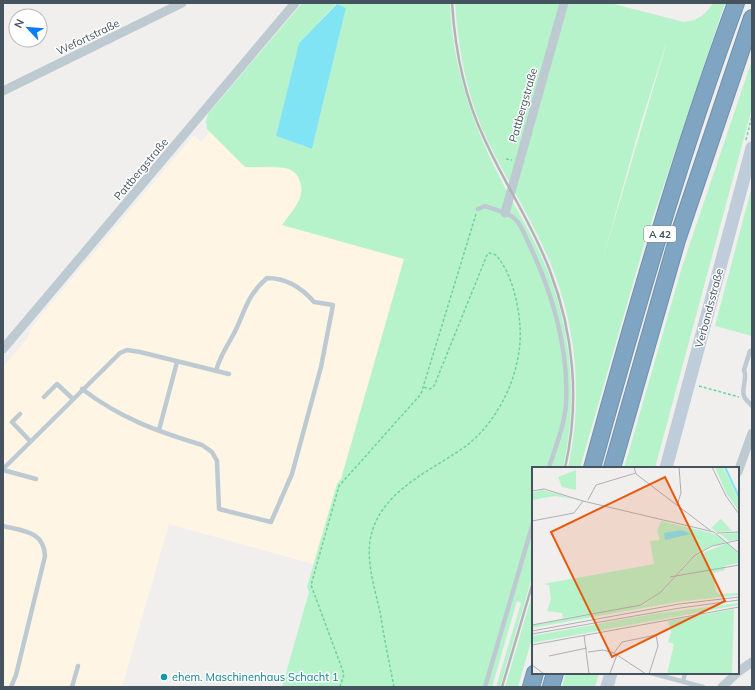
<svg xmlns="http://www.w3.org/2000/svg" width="755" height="690" font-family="Mulish,sans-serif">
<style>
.commercial{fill:#fef5e5}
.green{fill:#b7f3ca;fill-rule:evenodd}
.water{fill:#80e4f4}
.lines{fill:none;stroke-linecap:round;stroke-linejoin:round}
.highway-casing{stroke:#6c90ae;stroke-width:18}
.path{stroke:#6cd49a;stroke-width:1.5;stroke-dasharray:3 2;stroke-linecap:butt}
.lane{stroke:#bdcad2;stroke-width:4.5}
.street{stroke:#bdcad2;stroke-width:9}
.secondary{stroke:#becdd9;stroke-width:13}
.highway{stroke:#80a5c2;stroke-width:16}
.rail{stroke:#afb4b9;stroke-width:2.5}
.culture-dot{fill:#0f9aa8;stroke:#fff;stroke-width:1.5}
.labels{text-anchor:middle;stroke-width:3;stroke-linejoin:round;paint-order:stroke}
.shield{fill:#fff;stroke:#7c878e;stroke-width:1}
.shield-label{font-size:10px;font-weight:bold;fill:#44535d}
.street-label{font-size:11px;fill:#44535d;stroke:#fff}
.culture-label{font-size:11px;fill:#0d838f;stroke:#fff;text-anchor:start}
.inset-river{fill:none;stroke:#80e4f4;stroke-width:2}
.inset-road{fill:none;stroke:#acb0b4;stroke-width:1}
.view{fill:#e8590c;fill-opacity:0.15;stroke:#e8590c;stroke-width:2}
.inset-edge{fill:none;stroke:#44535d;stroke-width:2}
</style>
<rect width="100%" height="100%" fill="#f1eeee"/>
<path class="commercial" d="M210,132L245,167L284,168L290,169L297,175L303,187L301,198L282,225L404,259L341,479L337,484L313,564L169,524L122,687H3V367L28,338L31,328L70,281L194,135L201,142Z"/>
<path class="green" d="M302,3H450C452,62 470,117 496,170C512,203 532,233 546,267C572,330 578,401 563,468H533V574L500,687H496L521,603L517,601L492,687H282L309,592L307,587L337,484L341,479L404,259L282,225C293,210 307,197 299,179C297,173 291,169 285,168C272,165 258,168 245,167L207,129L206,122L208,114ZM336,4L346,8L312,149L276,136L299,43Z
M455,3H610L684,22C699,20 705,15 713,3H725L646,238L580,468H568C582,404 578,337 555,275C536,223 503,177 481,126C465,87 458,45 455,3ZM666,44V45L602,262L640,126Z
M752,60V108L655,468H624L682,267Z
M752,186V336L715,326Z
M533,591V635L518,687H505Z
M566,673H599L595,687H562Z"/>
<path class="water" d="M337,4L346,8L312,149L276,136L299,43Z"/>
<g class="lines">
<g class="highway-casing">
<path id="highway" d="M592,468C635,312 680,155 736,3
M612,468L677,240L752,18
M531,687L535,673
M551,687L555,673"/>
</g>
<path class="path" d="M746,140L752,116
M506,159L512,160
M699,386L739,397
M340,687L344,674L311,585L339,486L421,394L476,214
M394,687C389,662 384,637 380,612C374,585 363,553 374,526C389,487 434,469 466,446C501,419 523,369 520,326C518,302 512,274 496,255L489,253L487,255L434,386L430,389L423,387"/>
<path class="lane" d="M478,209L485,206C495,210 509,212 516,220C522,226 525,236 529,244C552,292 569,349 566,403C565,425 555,447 549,468
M750,351L744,370C748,379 741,387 744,396C745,400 750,403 752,406
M82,389C120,418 156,431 202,445L212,452L217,461L219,509L271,522L292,474L321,367L333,305L314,302C302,288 286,278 267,278C245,297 245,314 232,337C225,350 220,356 216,371
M44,397L57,384L73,399
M20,414L12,422L30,441
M159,430L177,362
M3,469L120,353L127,350L140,352L229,374
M3,470L36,479
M3,526C23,531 44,531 45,556L16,675L11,687
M651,673L703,687
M683,682L685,673
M72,687L78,666
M485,687L533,523"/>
<path class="street" d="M3,91L182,3
M505,213L564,3
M3,349L295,3
M738,472L752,433
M738,672L752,662
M722,687L737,673"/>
<path class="secondary" d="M666,468L752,148
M607,687L611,673"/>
<use href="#highway" class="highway"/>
<path class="rail" d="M452,3C455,50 464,96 484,138C504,183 533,225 550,271C574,334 580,402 565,468
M502,687L533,582"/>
</g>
<circle class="culture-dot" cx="164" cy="677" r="4"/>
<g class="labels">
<rect class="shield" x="644" y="226" width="32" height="16" rx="3"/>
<g class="shield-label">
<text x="660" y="238">A 42</text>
</g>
<g class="street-label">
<text transform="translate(88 37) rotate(-26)" y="4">Wefortstraße</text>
<text transform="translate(523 105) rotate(-74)" y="4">Pattbergstraße</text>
<text transform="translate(141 169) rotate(-50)" y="4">Pattbergstraße</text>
<text transform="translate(709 308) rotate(-75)" y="4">Verbandsstraße</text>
</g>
<g class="culture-label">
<text x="172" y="681">ehem. Maschinenhaus Schacht 1</text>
</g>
</g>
<g transform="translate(532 467)">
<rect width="207" height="207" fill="#f1eeee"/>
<path d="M183,0H191L207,33V44L194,26ZM44,3V23L30,20L26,10ZM10,23L13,24L48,33L23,29L0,33V26ZM189,52L200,64L185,65L179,61ZM129,54L183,67L194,75L177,80L159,91L128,126L111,137L97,141L0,157L75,144L31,151L30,146L15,144L19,132L17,118L11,117L122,97L118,74L128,73L125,64ZM207,66V72L197,74L188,67ZM195,76L207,87V96L192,99L193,103L181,106L184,124L187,127L207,126V128L145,135L0,161V158L112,138L132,123L161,90ZM207,136V138L0,176V169L121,147ZM202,142L200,207H135L142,177L136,175L139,165L136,154Z" fill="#b7f3ca"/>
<path d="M150,63L159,67L133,73L132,66Z" fill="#80e4f4"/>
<path class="inset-river" d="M193,0L207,30"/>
<path class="inset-road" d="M102,0L104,7L179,64M180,0L194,29L207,47M0,24L12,22L51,34L182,65L207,86M56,33L64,18L104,6M145,38L149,26L147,0M0,54L42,46L51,34M185,66L207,65M138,110L207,98M0,158L109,138L129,125L162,89L180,79L207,73M0,164L147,137L207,130M0,167L148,141L207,133M52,168L57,207M0,178L207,140M56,185L71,183L82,186L114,207M82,186L90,175L124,168L126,179L117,207M17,189L55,181M0,198L12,207M78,206L85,188"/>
<path class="view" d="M133,10L193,134L80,190L19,65Z"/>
<rect width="207" height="207" class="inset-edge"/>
</g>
<rect width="755" height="690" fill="none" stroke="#44535d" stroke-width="8"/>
<g transform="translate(28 28) rotate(296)"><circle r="19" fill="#ffffff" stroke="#b4babe"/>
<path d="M0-3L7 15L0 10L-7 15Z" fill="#077ef1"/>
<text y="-6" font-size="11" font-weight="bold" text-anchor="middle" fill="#44535d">N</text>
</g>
</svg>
